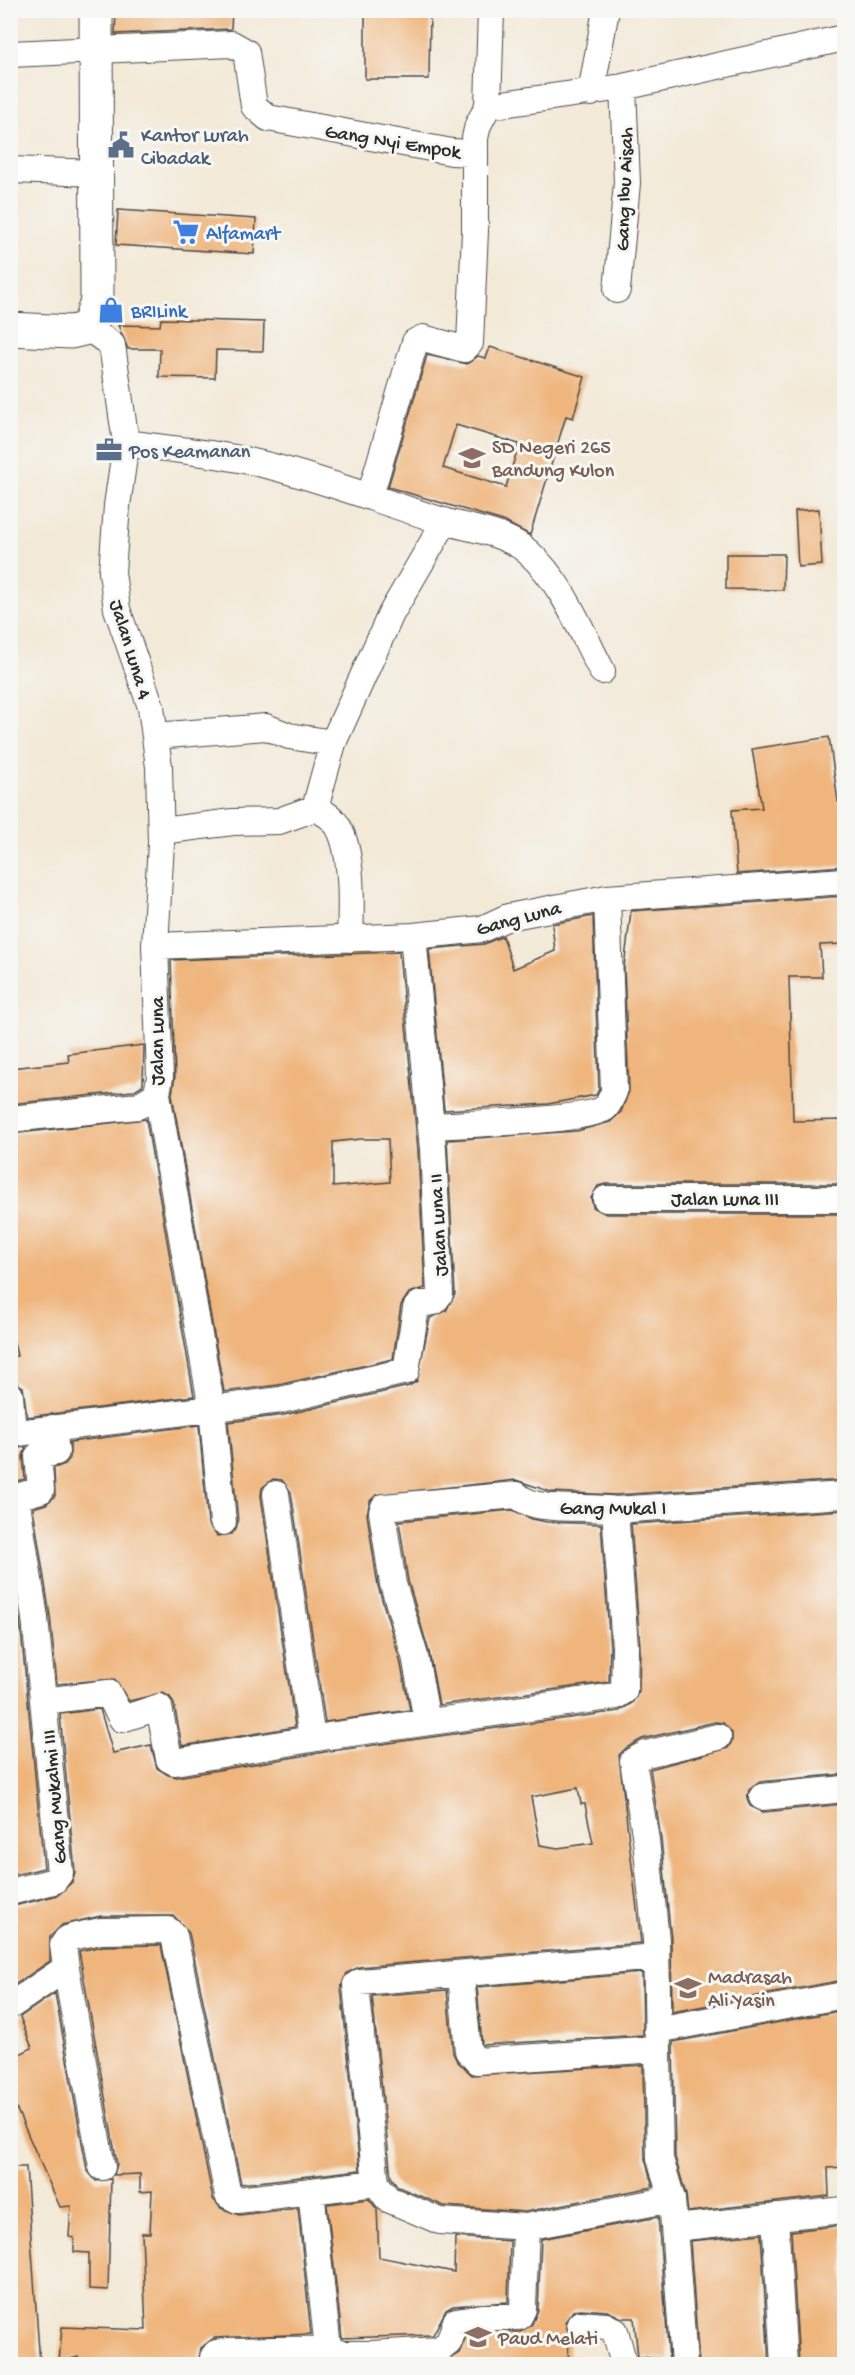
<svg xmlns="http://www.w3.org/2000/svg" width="855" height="2375" font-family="'Gochi Hand',sans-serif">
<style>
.building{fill:#efb57d;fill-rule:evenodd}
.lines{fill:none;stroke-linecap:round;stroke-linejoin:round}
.minor-casing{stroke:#494845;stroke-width:28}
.major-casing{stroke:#494845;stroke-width:35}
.minor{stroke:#fff;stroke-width:26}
.major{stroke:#fff;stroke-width:33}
.labels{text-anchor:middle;stroke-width:6;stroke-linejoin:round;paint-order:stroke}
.service-label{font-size:20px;fill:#4e5e75;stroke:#f6f6f2;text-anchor:start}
.street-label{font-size:20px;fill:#2b2b2b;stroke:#f6f6f2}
.shop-label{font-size:20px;fill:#366cbe;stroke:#f6f6f2;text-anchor:start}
.education-label{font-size:20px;fill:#785e54;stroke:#f6f6f2;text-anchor:start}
</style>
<rect width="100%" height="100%" fill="#f6f6f2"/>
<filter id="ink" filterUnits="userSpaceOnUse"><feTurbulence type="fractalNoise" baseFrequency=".0167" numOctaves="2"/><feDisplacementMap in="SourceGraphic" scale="12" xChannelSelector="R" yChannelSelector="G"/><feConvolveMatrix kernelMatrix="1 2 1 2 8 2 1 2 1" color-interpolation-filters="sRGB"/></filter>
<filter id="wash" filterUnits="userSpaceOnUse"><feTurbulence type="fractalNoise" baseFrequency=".008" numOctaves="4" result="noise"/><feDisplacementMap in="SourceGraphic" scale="24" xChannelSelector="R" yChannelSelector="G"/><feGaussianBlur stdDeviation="1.35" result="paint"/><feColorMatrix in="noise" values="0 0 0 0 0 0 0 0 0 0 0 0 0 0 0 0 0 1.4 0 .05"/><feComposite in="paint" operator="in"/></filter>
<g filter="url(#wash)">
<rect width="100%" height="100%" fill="#f3e9d7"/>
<g id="blocks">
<path class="building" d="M116,10H232L231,29L115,34Z
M365,10H430L429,79H365Z
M118,210L256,219L254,254L116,245Z
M161,319L264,322L263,351L216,350L215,378L159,377L160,349H128L118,325L160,326Z
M490,347L585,377L573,418L566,416L530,535L503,521L388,487L427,355L467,364L478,356L486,358ZM456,425L519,444L506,487L443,468Z
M819,509L822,565L798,567L795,511Z
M726,554H784L783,590L726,589Z
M829,737L838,802L844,801V866L737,874L732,810L762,808L752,749Z
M844,896V944L820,945L822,977H789L793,1121L844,1120V1184H606L598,1186L591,1198L593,1207L606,1214H844V1480L615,1495L551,1492L516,1480L376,1495L370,1501L367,1514L378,1586L400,1660L410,1710L325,1722L291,1492L282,1480L273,1479L262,1488L261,1496L295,1727L182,1746L174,1704L170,1697L163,1693L129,1701L114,1679L57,1684L50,1616L33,1508L46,1504L55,1496L54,1468L65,1464L70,1458V1442L199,1425L208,1524L217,1536L231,1534L236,1529L238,1521L228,1422L284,1415L409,1386L417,1381L430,1318L446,1311L455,1294L447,1140L577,1131L610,1122L621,1112L629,1091L624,967L631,911Z
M593,916L599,1089L596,1095L548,1104L444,1110L429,949L484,944L503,936L513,969L555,951L552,924Z
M399,952L418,1150L425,1288L409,1293L401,1305L393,1359L278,1385L224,1392L172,1094L175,1076L171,960ZM361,1139H388L390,1182L333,1187V1142Z
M144,1045L143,1085L133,1091L10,1104V1068L69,1062L68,1054Z
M146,1119L194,1396L27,1417L23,1387L10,1380V1372H14L11,1357L17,1356L10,1326V1134Z
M26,1447L23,1457L25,1479L10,1483V1449Z
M513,1510L532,1519L547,1522L601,1524L610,1647L609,1682L439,1705L429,1652L408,1581L399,1521Z
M844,1510V1774L760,1782L749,1790L747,1798L750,1806L763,1812L844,1804V1980L672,2012L671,1939L661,1839L650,1769L728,1748L732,1741V1733L723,1723L715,1722L642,1739L626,1748L619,1755L641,1943L359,1967L347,1973L341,1987L360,2170L241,2184L189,1933L174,1916H101L62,1925L50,1937V1961L10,1988V1907L58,1895L72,1882L75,1872L60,1714L100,1709L113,1753L151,1745L157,1768L168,1775L177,1777L331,1751L619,1711L632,1703L639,1691L640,1646L631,1524ZM578,1788L581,1804H585L593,1843L558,1848L540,1845L531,1797Z
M16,1606L20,1620L44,1868L10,1876V1615L17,1614Z
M161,1945L213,2199L221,2208L239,2215L298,2208L311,2334L214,2338L201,2348L198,2364H79L78,2357L59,2362L62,2327L146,2330L142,2233H150L152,2191L140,2192V2174L114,2175L117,2164L79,1951L103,1946Z
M642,1973L643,2035L482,2045L477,1987Z
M447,1990L453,2053L457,2061L472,2075L643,2065L645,2159L653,2187L525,2212L444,2206L398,2187L391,2177L372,1996Z
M55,1993L87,2170L96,2181L111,2179L108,2290L89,2289V2253L74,2252V2238L69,2237L71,2206L60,2207L10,2094V2059L32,2048L20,2017Z
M844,2010V2167L828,2168L829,2196L688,2212L686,2195L675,2157L673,2042Z
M10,2167H26L40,2364H10Z
M369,2199L377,2209L379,2257L454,2272L455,2237L510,2241L508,2302L453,2306L446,2310L433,2335L342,2338L327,2204Z
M658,2217L669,2359L638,2357L634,2318H622L607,2311L581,2309L573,2311L565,2322L569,2334L568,2364H441L459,2353L467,2334L520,2332L532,2324L538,2310L541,2239Z
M844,2225V2364H799L791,2231Z
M761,2234L769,2364H699L690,2241Z"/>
</g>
</g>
<g filter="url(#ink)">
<use href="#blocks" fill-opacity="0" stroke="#494845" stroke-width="1.5"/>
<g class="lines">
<g class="minor-casing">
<path id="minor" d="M10,54L232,44L246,52L254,106L268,118L452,152L475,153
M591,93L606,10
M488,106L491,10
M10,170L97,173
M617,290L627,183L623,87
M126,443C173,449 223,454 270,466C328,481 385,503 443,521C471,529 505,532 528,552C564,584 580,630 602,671
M370,496L415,342L423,338L464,349L470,343L475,231V138L478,125L488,106L623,87L844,38
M155,736L266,727L289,736L333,743L391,614L445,521
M315,808C320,811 327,814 331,818C355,839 351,910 350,939
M161,831L233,822L279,821L315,808L333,743
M155,946L413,936L482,929L508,917L607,898L844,881
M157,1094L212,1409L223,1522
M10,1119L138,1106L157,1094L160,1077L155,946L161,843L159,767L151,707L117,609L112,572L117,506L126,443L112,345L88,328
M431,1126C461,1124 587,1121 605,1108C609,1105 611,1097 614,1092L607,898
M606,1199H844
M10,1395L13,1434
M10,1434L281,1400L406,1371L416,1308L420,1304L434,1302L440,1294L433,1149L413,936
M276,1494L312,1739
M44,1701L108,1693L122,1719L159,1707L169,1759L175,1762L329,1736L616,1696L624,1691L625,1647L615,1510
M427,1721L415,1656L393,1584L382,1512L384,1507L517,1495C535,1514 590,1505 615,1510L844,1495
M762,1797L844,1789
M10,1892L54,1881L60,1873L35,1618L16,1497L41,1490L38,1456L56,1452L53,1428
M66,1968L63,1945L67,1939L76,1936L101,1931L168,1930L174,1936L228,2195L238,2200L376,2183
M461,1975L468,2051L477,2061L657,2049
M10,2006L66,1968L102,2167
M657,2030L844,1995
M311,2191L328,2349
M775,2217L784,2364
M526,2227L440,2221L388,2199L376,2183L356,1985L360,1982L656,1957
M675,2228L844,2210
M580,2324L606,2326L615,2331L624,2364
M213,2364V2357L216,2353L228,2351L328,2349L343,2354H372
M372,2364V2354L439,2350L449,2342L456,2321L482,2317H519L523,2309L526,2227L672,2199
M684,2364L672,2199L660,2159L656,1940L646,1840L633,1761L646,1754L718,1737"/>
</g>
<g class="major-casing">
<path id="major" d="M10,329L71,332L88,328L97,301L96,10"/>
</g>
<use href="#minor" class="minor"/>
<use href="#major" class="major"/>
</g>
</g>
<defs>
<g id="civic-bare" transform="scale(2.07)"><path d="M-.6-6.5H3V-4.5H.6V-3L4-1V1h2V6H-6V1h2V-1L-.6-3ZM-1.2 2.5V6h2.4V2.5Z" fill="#5c6f8a" stroke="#f6f6f2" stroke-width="2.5" paint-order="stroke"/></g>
<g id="supermarket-bare" transform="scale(2.07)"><path d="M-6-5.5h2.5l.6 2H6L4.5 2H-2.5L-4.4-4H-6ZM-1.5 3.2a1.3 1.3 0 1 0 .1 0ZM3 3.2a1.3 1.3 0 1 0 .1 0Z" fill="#3f7fe0" stroke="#f6f6f2" stroke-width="2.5" paint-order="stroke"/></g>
<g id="shop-bare" transform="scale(2.07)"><path d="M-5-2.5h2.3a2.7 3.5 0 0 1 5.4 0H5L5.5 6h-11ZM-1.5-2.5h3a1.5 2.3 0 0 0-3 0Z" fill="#3f7fe0" stroke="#f6f6f2" stroke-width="2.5" paint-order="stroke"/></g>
<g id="office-bare" transform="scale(2.07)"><path d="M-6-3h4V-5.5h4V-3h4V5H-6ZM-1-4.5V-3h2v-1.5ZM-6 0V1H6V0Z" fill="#5c6f8a" stroke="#f6f6f2" stroke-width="2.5" paint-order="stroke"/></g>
<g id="school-bare" transform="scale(2.07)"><path d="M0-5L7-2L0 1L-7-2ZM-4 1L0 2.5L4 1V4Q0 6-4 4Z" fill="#8d6e63" stroke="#f6f6f2" stroke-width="2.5" paint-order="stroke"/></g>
</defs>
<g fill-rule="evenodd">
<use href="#civic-bare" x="121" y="145"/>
<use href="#supermarket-bare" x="186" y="232"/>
<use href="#shop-bare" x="111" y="310"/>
<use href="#office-bare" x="109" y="450"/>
<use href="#school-bare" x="472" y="458"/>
<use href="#school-bare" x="688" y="1988"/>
<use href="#school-bare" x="478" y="2337"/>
</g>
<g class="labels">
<g class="service-label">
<text x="141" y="141">Kantor Lurah<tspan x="141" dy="23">Cibadak</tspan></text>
<text x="129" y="457">Pos Keamanan</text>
</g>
<g class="street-label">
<text transform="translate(393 140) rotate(9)" y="7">Gang Nyi Empok</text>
<text transform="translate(623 189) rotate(-88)" y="7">Gang Ibu Aisah</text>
<text transform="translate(132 649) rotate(73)" y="7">Jalan Luna 4</text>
<text transform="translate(518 917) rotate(-15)" y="7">Gang Luna</text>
<text transform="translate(156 1041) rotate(-90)" y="7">Jalan Luna</text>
<text x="725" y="1205">Jalan Luna III</text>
<text transform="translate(437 1225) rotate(-93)" y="7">Jalan Luna II</text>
<text x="613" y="1514">Gang Mukal I</text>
<text transform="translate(53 1797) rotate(-95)" y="7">Gang Mukalmi III</text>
</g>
<g class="shop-label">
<text x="206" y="239">Alfamart</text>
<text x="131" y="317">BRILink</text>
</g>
<g class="education-label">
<text x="492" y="453">SD Negeri 265<tspan x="492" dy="23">Bandung Kulon</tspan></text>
<text x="708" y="1983">Madrasah<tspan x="708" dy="23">Ali Yasin</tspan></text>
<text x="498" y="2344">Paud Melati</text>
</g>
</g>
<rect width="855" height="2375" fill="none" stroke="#f6f6f2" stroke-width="36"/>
</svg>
